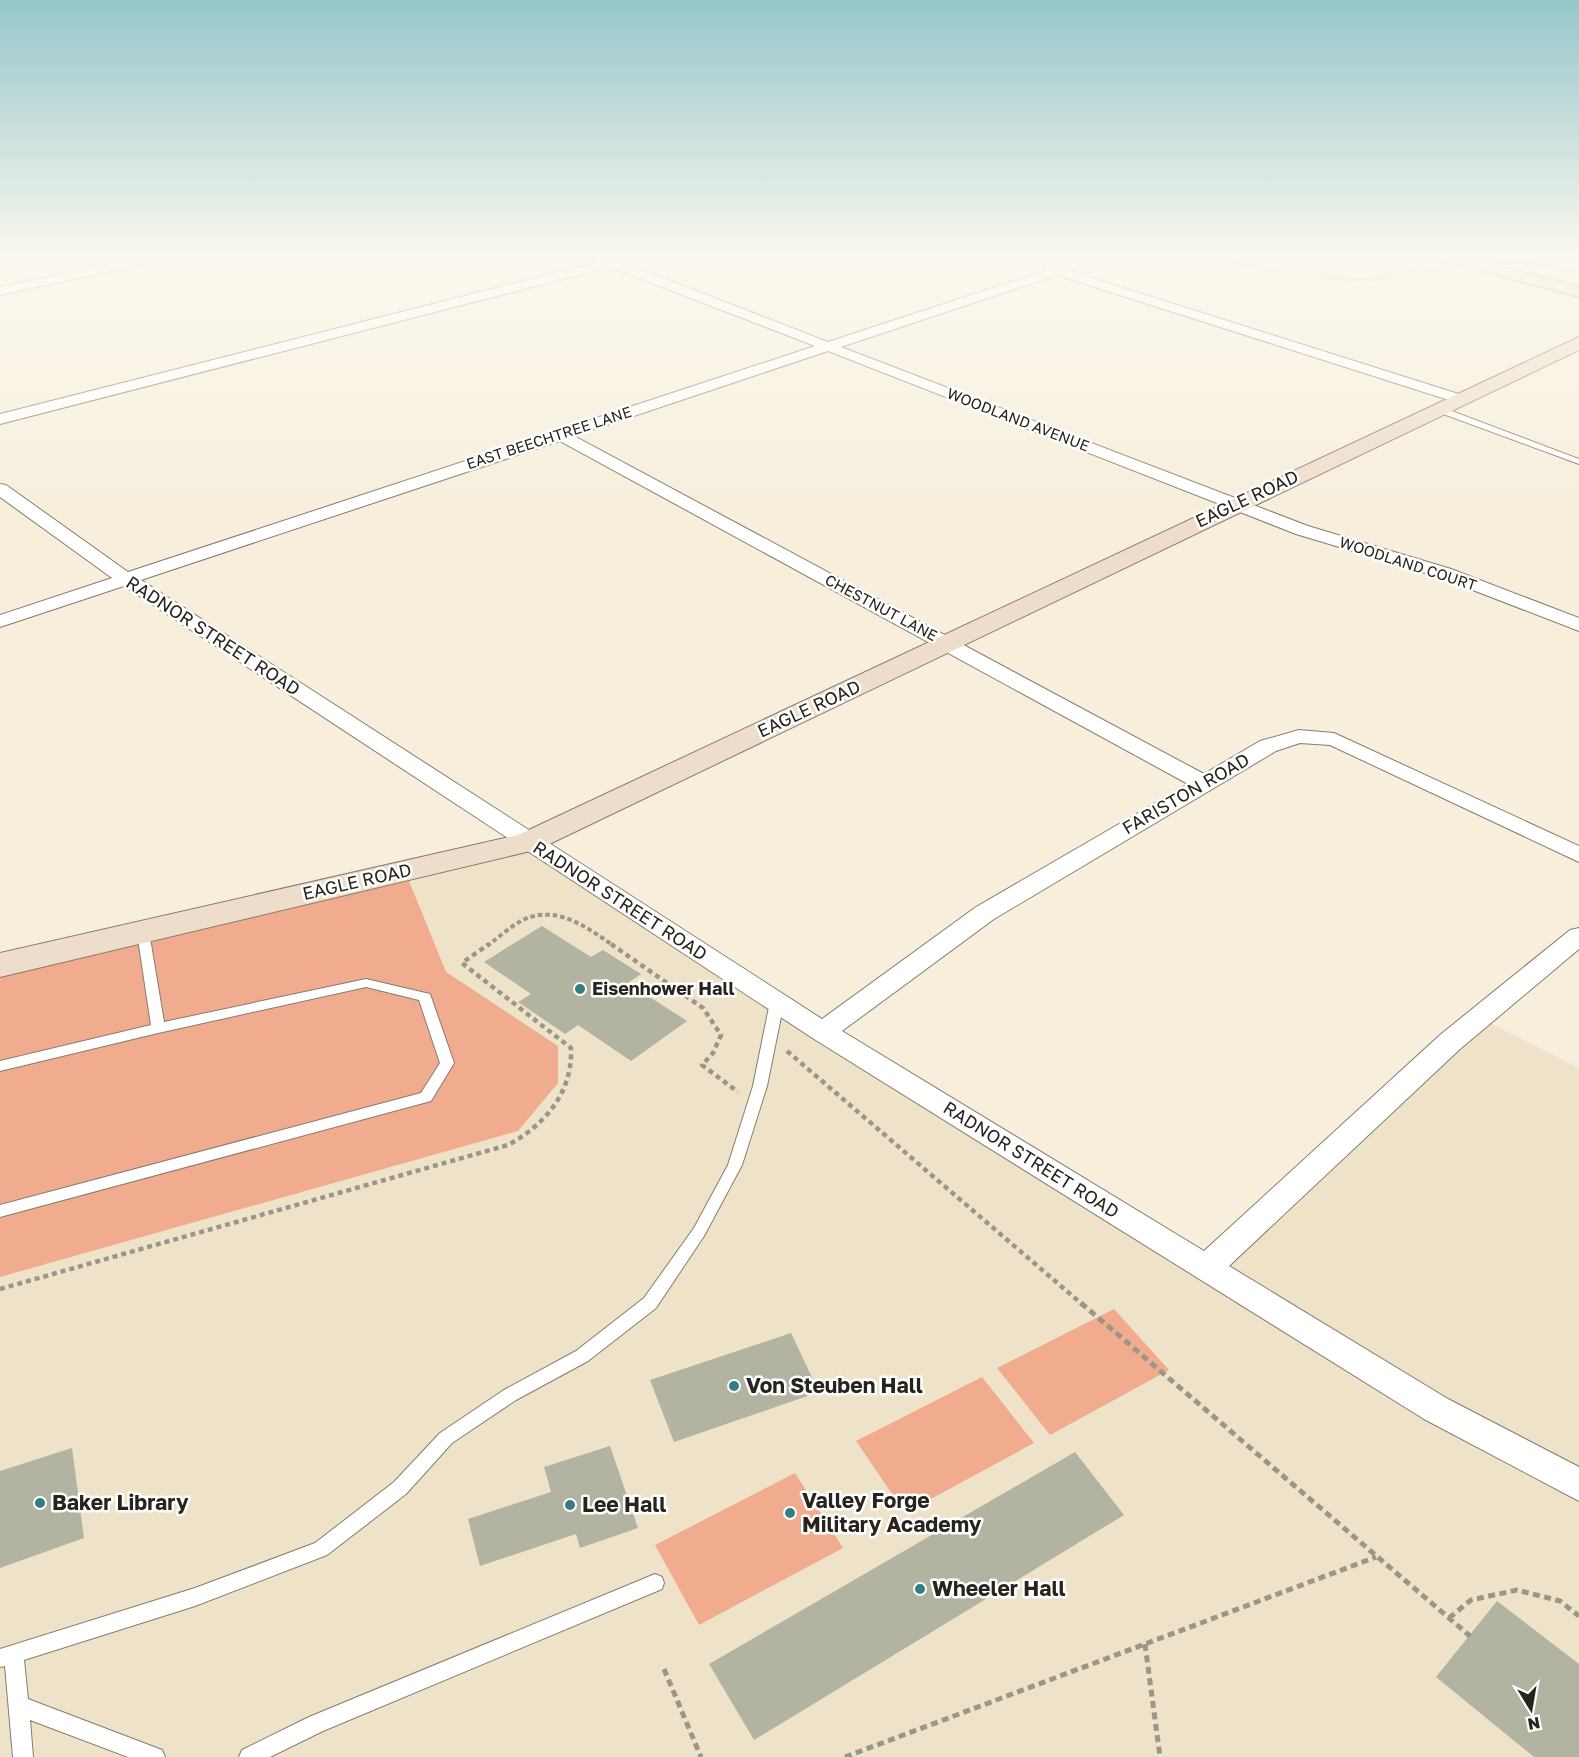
<svg xmlns="http://www.w3.org/2000/svg" width="1579" height="1757" font-family="'Golos Text',sans-serif">
<style>
.built{fill:#eee3c9}
.green{fill:#f1ab8e}
.lines{fill:none;stroke-linecap:round;stroke-linejoin:round}
.stream{stroke:#bbe29d;stroke-width:4.5}
.building{fill:#b2b3a0}
.lane-casing{stroke:#857d6c;stroke-width:2}
.street-casing{stroke:#857d6c;stroke-width:2}
.secondary-casing{stroke:#857d6c;stroke-width:2}
.path-far2{stroke:#9c9688;stroke-width:4;stroke-dasharray:4.5 3;stroke-linecap:butt}
.path-far1{stroke:#9c9688;stroke-width:4.5;stroke-dasharray:5 4;stroke-linecap:butt}
.path{stroke:#9c9688;stroke-width:5;stroke-dasharray:7 4.5;stroke-linecap:butt}
.lane{fill:#fff;fill-rule:evenodd}
.street{fill:#fff;fill-rule:evenodd}
.secondary{fill:#eeddcb;fill-rule:evenodd}
.poi-dot{fill:#347d80;stroke:#fff;stroke-width:2}
.labels{text-anchor:middle;stroke-width:5;stroke-linejoin:round;paint-order:stroke}
.far-street-label{font-size:15px;fill:#27241d;stroke:#fff}
.street-label{font-size:18px;fill:#27241d;stroke:#fff}
.poi-label{font-size:18px;font-weight:bold;fill:#27241d;stroke:#fff;text-anchor:start}
.near-poi-label{font-size:21px;font-weight:bold;fill:#27241d;stroke:#fff;text-anchor:start}
</style>
<rect width="100%" height="100%" fill="#f7efdc"/>
<path class="built" d="M528,842L1206,1268L1480,1018L1579,1068V1757H0V965Z"/>
<path class="green" d="M409,881L446,972L558,1046V1083L518,1131L0,1277V971Z
M1114,1309L1169,1370L1050,1435L997,1368Z
M982,1377L1034,1443L905,1513L856,1441Z
M795,1473L843,1548L699,1625L655,1545Z"/>
<g class="lines">
<path class="stream" d="M1220,257L1273,273L1365,280L1462,266
M1496,264L1521,261L1579,272"/>
</g>
<path class="building" d="M542,926L591,957L603,950L641,974L628,983L687,1021L631,1061L578,1025L565,1034L518,1002L531,994L484,962Z
M791,1333L819,1392L674,1442L650,1380Z
M610,1446L638,1528L580,1548L576,1534L480,1566L468,1519L551,1492L544,1467Z
M72,1448L84,1538L0,1568V1471Z
M1075,1452L1124,1515L754,1740L709,1664Z
M1497,1601L1579,1664V1757H1534L1436,1677Z"/>
<g class="lines">
<g class="lane-casing">
<path id="lane" d="M1493,257L1501,258L1495,262L1472,265L1469,263Z
M1435,407H1441L1579,459V464L1435,411Z
M143,928L149,932L164,1022L366,979L430,994L454,1063L431,1101L0,1217V1205L421,1093L440,1063L419,1000L366,987L158,1033L0,1071V1061L151,1025L137,932Z
M777,998L782,999L784,1002L767,1086L742,1165L704,1236L656,1308L588,1361L516,1400L452,1443L406,1494L327,1555L195,1606L24,1660L28,1699L162,1750L165,1757H128L30,1720L33,1757H13L5,1666L0,1667V1649L195,1588L315,1543L394,1482L440,1433L504,1390L576,1351L644,1298L694,1228L728,1165L753,1086L770,1002L772,999Z
M655,1574L662,1577L664,1583L662,1589L323,1731L270,1757H239L242,1750L309,1717Z"/>
</g>
<g class="street-casing">
<path id="street" d="M144,257H165L159,261L0,295V287Z
M591,257L621,258L622,262L828,342L1047,270L1031,257H1044L1058,266L1087,257H1104L1102,260L1070,271L1465,396L1468,399L1465,402H1455L1057,275L841,347L1308,526L1451,569L1579,618V631L1439,577L1296,534L828,351L574,436L1204,774L1260,741L1299,730L1334,733L1579,846V862L1330,745L1300,743L1276,751L994,919L842,1031L1204,1251L1440,1035L1570,930L1579,928V949L1460,1049L1229,1266L1448,1399L1579,1467V1501L1424,1419L814,1039L124,586L0,627V615L112,578L0,497V484L6,485L128,572L815,346L610,267L0,424V414L598,262ZM560,441L1188,784L976,907L822,1019L141,580Z"/>
</g>
<g class="secondary-casing">
<path id="secondary" d="M1437,257H1464L1579,286V297L1440,261Z
M1579,337V350L539,849L0,977V953L518,835Z"/>
</g>
<path class="path-far2" d="M487,946C499,937 512,925 525,919C558,905 588,928 614,946"/>
<path class="path-far1" d="M611,944L703,1008L721,1035L713,1053L702,1065L738,1092
M787,1051L1083,1305
M0,1289L508,1145C545,1125 573,1092 571,1048L462,963L489,944"/>
<path class="path" d="M1081,1303L1470,1636
M1449,1618L1471,1600L1517,1590L1560,1601L1579,1616
M1145,1644L1160,1757
M664,1669L701,1757
M845,1757L1376,1557"/>
<use href="#lane" class="lane"/>
<use href="#street" class="street"/>
<use href="#secondary" class="secondary"/>
</g>
<linearGradient id="sky" x2="0" y2="1"><stop stop-color="#96c6ca"/><stop offset="0.51" stop-color="#fbf8ef"/><stop offset="1" stop-color="#fbf8ef" stop-opacity="0"/></linearGradient>
<rect width="1579" height="503" fill="url(#sky)"/>
<g class="poi-dot">
<circle cx="580" cy="989" r="6"/>
<circle cx="734" cy="1386" r="6"/>
<circle cx="40" cy="1503" r="6"/>
<circle cx="570" cy="1505" r="6"/>
<circle cx="790" cy="1513" r="6"/>
<circle cx="920" cy="1589" r="6"/>
</g>
<g class="labels">
<g class="far-street-label">
<text transform="translate(1018 420) rotate(21)" y="5">WOODLAND AVENUE</text>
<text transform="translate(549 438) rotate(-18)" y="5">EAST BEECHTREE LANE</text>
<text transform="translate(1408 564) rotate(18)" y="5">WOODLAND COURT</text>
<text transform="translate(881 608) rotate(28)" y="5">CHESTNUT LANE</text>
</g>
<g class="street-label">
<text transform="translate(1247 499) rotate(-25)" y="6">EAGLE ROAD</text>
<text transform="translate(213 636) rotate(33)" y="6">RADNOR STREET ROAD</text>
<text transform="translate(809 709) rotate(-25)" y="6">EAGLE ROAD</text>
<text transform="translate(1186 794) rotate(-30)" y="6">FARISTON ROAD</text>
<text transform="translate(357 882) rotate(-13)" y="6">EAGLE ROAD</text>
<text transform="translate(620 901) rotate(33)" y="6">RADNOR STREET ROAD</text>
<text transform="translate(1031 1160) rotate(32)" y="6">RADNOR STREET ROAD</text>
</g>
<g class="poi-label">
<text x="592" y="995">Eisenhower Hall</text>
</g>
<g class="near-poi-label">
<text x="746" y="1393">Von Steuben Hall</text>
<text x="802" y="1508">Valley Forge<tspan x="802" dy="24">Military Academy</tspan></text>
<text x="52" y="1510">Baker Library</text>
<text x="582" y="1512">Lee Hall</text>
<text x="932" y="1596">Wheeler Hall</text>
</g>
</g>
<g transform="translate(1531 1709) rotate(169)" stroke="#ffffff" stroke-width="4.5" paint-order="stroke">
<path d="M0-4.5L10 22L0 15L-10 22Z" fill="#27241d"/>
<text y="-9" font-size="16" font-weight="bold" text-anchor="middle" fill="#27241d">N</text>
</g>
</svg>
